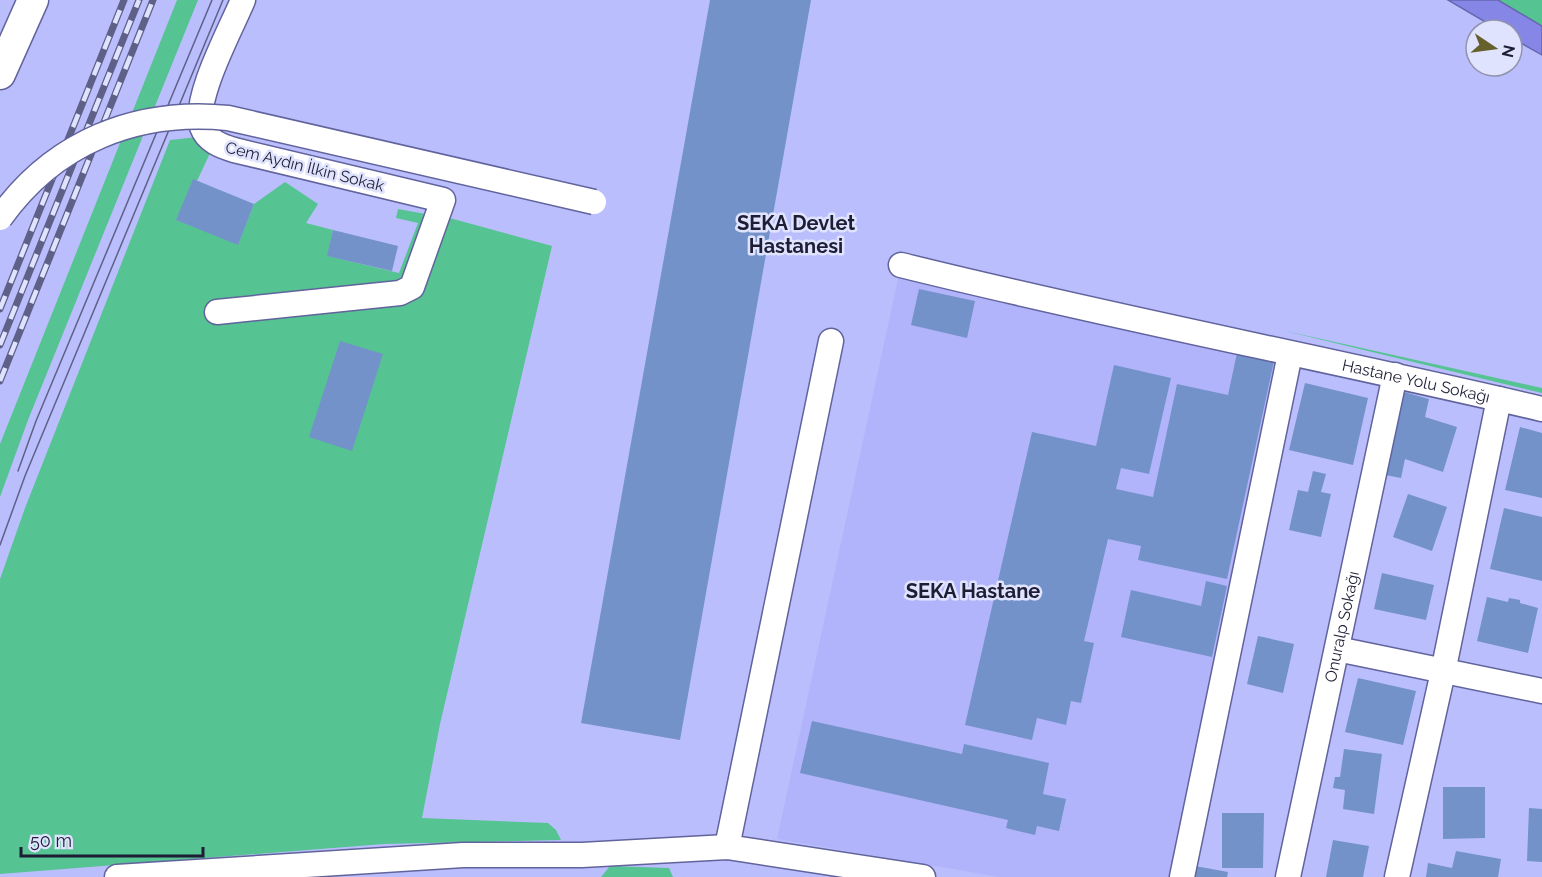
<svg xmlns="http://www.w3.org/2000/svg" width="1542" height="877" font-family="Raleway,sans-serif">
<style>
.built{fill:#b1b4fa}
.green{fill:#56c392}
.water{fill:#8586e5;stroke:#6667b0;stroke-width:1.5}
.building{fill:#7392c9}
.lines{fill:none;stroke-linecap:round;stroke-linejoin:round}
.minor-casing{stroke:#61639c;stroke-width:27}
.major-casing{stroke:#61639c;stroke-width:33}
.minor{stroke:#fff;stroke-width:24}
.major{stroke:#fff;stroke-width:30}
.tram{stroke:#5e6088;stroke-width:1.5}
.rail-casing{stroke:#5e6088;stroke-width:7}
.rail{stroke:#e0e3fd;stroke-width:4.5;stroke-dasharray:14;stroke-linecap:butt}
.minor-bridge-casing{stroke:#61639c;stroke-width:27;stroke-linecap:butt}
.minor-bridge{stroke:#fff;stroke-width:24}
.labels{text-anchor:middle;stroke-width:5;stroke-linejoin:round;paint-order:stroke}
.street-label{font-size:16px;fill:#1d1e35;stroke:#e0e3fd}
.quarter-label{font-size:20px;font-weight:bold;fill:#1d1e35;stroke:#e0e3fd}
</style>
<rect width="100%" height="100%" fill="#babefd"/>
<path class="built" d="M901,265L1280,341L1169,877H1000L777,839Z"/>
<path class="green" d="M177,0H198L28,420L0,497V444Z
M1498,0H1542V26Z
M207,136L211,151L197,181L193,180L177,220L238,244L254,204L285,182L318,204L306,223L333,230L328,256L399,273L418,223L396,218L398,209L431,215L408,280L376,300L409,302L417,298L446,217L552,246L440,724L422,818L548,823L556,830L561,840L384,844L0,874V579L25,508L170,140Z
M1281,330L1542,388V393Z
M610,866L669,868L673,877H601Z"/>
<path class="water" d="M1448,0H1498L1542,26V55L1512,38V30H1499Z"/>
<path class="building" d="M710,0H811L680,740L581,723Z
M193,179L254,204L238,245L176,220Z
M333,230L398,246L392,271L327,256Z
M919,289L975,301L967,338L911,325Z
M340,341L383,354L352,451L309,437Z
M1237,353L1274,361L1227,579L1138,560L1141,546L1108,539L1084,641L1094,643L1081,703L1071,701L1066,725L1037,718L1032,740L965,725L1032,432L1096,446L1114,365L1171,378L1149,474L1121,468L1116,489L1153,497L1177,384L1228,395Z
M1305,383L1368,398L1353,465L1289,450Z
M1404,392L1429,399L1425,417L1457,427L1443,472L1405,459L1401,478L1385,475Z
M1520,427L1542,433V498L1505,490Z
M1313,471L1326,474L1321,492L1331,494L1321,537L1289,530L1298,490L1308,492Z
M1408,494L1447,507L1432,551L1393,537Z
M1504,508L1542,517V581L1490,569Z
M1382,573L1434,585L1426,620L1374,609Z
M1206,581L1227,586L1212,657L1121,637L1131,590L1201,606Z
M1487,597L1508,602L1509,598L1520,600V603L1538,608L1528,653L1477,641Z
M1258,636L1294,644L1283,693L1247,684Z
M1358,678L1416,691L1403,745L1345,732Z
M812,721L962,754L964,744L1049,763L1043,794L1066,799L1059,831L1037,826L1035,835L1006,828L1008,820L800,773Z
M1344,749L1382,754L1374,814L1343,809L1345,790L1333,788L1335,777H1340Z
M1443,787H1485V838L1443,839Z
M1529,808L1542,809V862L1527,861Z
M1222,813H1264L1263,868H1222Z
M1333,840L1369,846L1363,877H1326Z
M1456,851L1501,859L1498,877H1426L1428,863L1452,868Z
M1195,866L1228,872L1227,877H1193Z"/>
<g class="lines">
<g class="minor-casing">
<g id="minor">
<path id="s1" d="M901,265C1114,318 1329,359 1542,409"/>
<path d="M217,312L400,293L412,287L443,200L234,150C221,146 207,141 202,127C192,100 232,27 243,0"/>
<path d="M1337,649L1542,691"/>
<path d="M727,847L831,341"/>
<path d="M117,877L463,855H582L727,847L923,877"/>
<path d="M1182,877L1290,354"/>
<path id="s2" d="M1288,877L1395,375"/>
<path d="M1397,877L1443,672L1499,399"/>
</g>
</g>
<g class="major-casing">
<path id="major" d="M0,74L33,0"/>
</g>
<use href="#minor" class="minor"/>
<use href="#major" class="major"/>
<path class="tram" d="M18,471L36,421L212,0
M0,545L25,476L223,0"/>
<g class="rail-casing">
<path id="rail" d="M0,309L124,0
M0,345L139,0
M0,381L153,0"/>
</g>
<use href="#rail" class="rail"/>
<g class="minor-bridge-casing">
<path id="minor-bridge" d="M0,218C54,142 136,109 228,118L594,202"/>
</g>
<use href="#minor-bridge" class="minor-bridge"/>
</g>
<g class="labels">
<g class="street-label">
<text transform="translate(305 166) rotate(14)" y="6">Cem Aydın İlkin Sokak</text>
<text dy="6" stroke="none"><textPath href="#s1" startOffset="528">Hastane Yolu Sokağı</textPath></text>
<text dy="6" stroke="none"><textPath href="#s2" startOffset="256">Onuralp Sokağı</textPath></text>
</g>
<g class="quarter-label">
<text x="796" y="230">SEKA Devlet<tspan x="796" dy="23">Hastanesi</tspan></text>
<text x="973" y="598">SEKA Hastane</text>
</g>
</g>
<g transform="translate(1494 48) rotate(103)"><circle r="28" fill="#e0e3fd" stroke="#9294ad" stroke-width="1.5"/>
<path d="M0-4.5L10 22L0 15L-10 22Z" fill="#66602c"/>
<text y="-9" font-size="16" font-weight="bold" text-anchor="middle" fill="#1d1e35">N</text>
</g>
<path d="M21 847v9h182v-9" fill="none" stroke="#1d1e35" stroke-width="3"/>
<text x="30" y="847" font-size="18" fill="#1d1e35" stroke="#e0e3fd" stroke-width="4.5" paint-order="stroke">50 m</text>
</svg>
